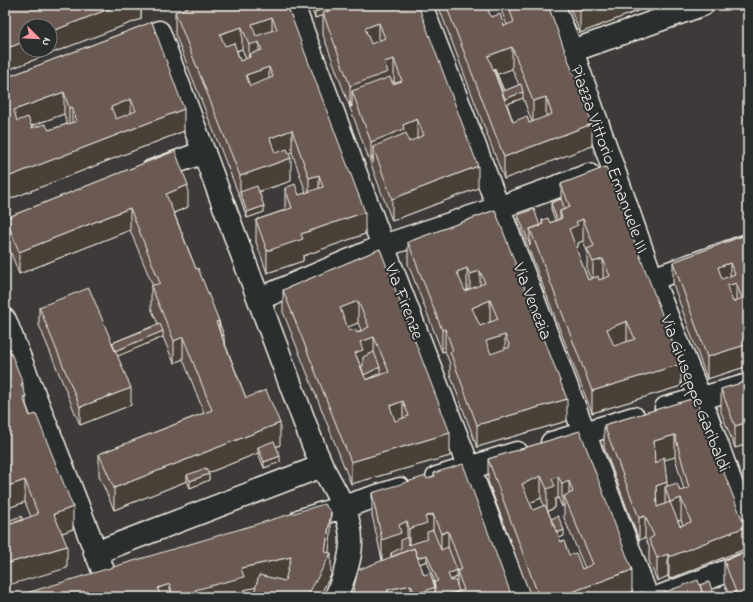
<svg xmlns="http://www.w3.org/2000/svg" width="753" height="602" font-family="'Indie Flower',sans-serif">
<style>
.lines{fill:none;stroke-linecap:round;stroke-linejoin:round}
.minor-casing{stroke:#f4f1e8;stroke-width:25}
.minor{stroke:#2a2d2e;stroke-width:22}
.wall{fill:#5b4d47;stroke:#f4f1e8;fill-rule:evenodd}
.shaded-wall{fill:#4a3f39;stroke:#f4f1e8}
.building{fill:#6a5a52;stroke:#f4f1e8;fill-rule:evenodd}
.labels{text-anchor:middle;stroke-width:4;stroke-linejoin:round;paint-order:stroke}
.street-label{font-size:18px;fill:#f4f1e8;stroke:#2a2d2e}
</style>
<rect width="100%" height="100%" fill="#3d3a39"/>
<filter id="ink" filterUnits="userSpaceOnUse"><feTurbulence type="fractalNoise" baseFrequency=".025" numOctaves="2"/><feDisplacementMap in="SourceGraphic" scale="8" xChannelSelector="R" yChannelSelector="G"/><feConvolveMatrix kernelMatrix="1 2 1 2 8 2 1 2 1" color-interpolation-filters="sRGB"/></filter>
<g filter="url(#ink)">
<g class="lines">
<g class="minor-casing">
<path id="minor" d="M293,5L383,246L519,597
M421,5L647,597
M553,5L572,51
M702,5L572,51L652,279L748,245
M159,32L309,434C313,445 318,457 323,468C335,491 351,514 351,541C351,561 343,579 336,597
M152,171L204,152
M652,279L700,398L748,529
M259,299L383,246L498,208L589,175
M5,320L106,578
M666,408L748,385
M552,443L634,418
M437,478L517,453
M301,520L400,489
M95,553L322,466
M659,597L748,563"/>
</g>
<use href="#minor" class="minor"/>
</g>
<path class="wall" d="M5,5H141V19L5,71Z
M287,5L365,234L303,256V261L267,273L256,242V220L285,210V188L299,195L306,193L292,152L289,153L291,181L259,192L264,212L247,218L240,198L175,34V12ZM242,49L246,59L240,61L237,51Z
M310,5H328V11L418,5L478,188L392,221L323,35V15L315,18ZM392,81H394L395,83L393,84Z
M438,5H486L491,17L504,26L507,25L499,5H548L592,146L504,179ZM512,69L519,85L504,91L497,74ZM523,98L532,122L529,123L513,122L507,104Z
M569,5H653L580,33Z
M152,22L184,131L5,201V78ZM64,114L67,124L49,130L32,128L31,126Z
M175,151L188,207L174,213L196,269L219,322L224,341L246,398L280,445L276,447L280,462L264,468L258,453L208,473L209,480L190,488L187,481L114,510L99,476V454L204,413L183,359L174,363L163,337L117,356L131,405L80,425L39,325V307L112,343L158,324L151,308V286H153L130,230L19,274L6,240V218Z
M606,167L681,386L592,413L518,221V215L540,226L542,225V220L550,223L555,220L551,209V203L561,199V184ZM583,241L587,251V271L591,279L588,280L576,248L578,247V243Z
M495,210L567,421L477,447L450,374V364L445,351L442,352L408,264V242Z
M748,234V366L707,379L673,284V262Z
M380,249L450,456L351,484L283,312V290ZM358,323L361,330L357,333L349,331L348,327ZM380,373L381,375L366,380Z
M5,338L23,390L26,404L73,529L62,533L67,568L23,520L31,517L25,502L8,508L5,500Z
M748,381V444L735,448L721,412V389Z
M695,398L745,549L669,579L668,576L657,581L649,561V546L645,538L639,540L604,447V425ZM675,457L684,490L680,491L667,487L664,460ZM681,520L683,525L680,526L678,521Z
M580,431L632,592L618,597H531L488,481V459ZM541,498L544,506L533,510L530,503ZM558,498L562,507L564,505V518L585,568L582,569L569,555L561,542L559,538L564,536L551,519L548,511L555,508V499Z
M434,473L512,597H350L382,560L372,515V493L427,479L434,477ZM427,561L435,582H434L424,575L420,564ZM457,577V586L451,581L450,580Z
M331,534L328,552L331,575L319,597H253L256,587L244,590V597H13Z
M724,561L748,597L729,595L724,583Z"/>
<path class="shaded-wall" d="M119,5H141V19L5,71V49L26,41V50H50V32Z
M595,5H653L580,33V11Z
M328,7V13H323V15L315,18V12Z
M272,17V39L259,42V64L250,57L249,54V67V45L252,24Z
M379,23V45L365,50V28Z
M242,27V49L220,56V34Z
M512,47V69L490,77L488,56Z
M394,59V81L388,83L352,91V107L350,102V108V86L384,62Z
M269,67V89L246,97V75Z
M64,92V114L14,132V110Z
M523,92V98L499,107V101Z
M546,97V119L533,123V101Z
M131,99V121L111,129V107Z
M72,107V129L69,130V108Z
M184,109V131L5,201V178Z
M417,119V141L373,147V163L371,158V142L403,125Z
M592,124V146L504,179V157Z
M292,130V152L270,160V138Z
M291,158V181L242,197L240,192V176Z
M478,166V188L392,221V199Z
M319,175V197L309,200V178Z
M188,185V207L166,216V194Z
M264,206V212L247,218V212Z
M130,208V230L19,274V252Z
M365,212V234L303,256V261L267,273V251L301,234Z
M583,219V241L578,243V247L569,251L562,232L576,222Z
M603,259V281L593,285V262Z
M730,263V285L718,289V267Z
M467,268V290L457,294V272Z
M480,271V293L470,296V274Z
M736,283V305L727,308V286Z
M490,300V322L472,330V308Z
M358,301V323L340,330V308Z
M219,321V337L224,335V341L216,344V322Z
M627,321V343L607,351V329Z
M445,329V351L442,352V330Z
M163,331V337L111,359V352Z
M505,335V357L486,363V341Z
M183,337V359L174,363V341Z
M374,337V359L363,372L355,353L360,342Z
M748,344V366L707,379V357Z
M681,364V386L592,413V391Z
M380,367V373L359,383V377Z
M23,383V397L26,396V418L21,384Z
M131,388V405L80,425V407Z
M567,399V421L477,447V425Z
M403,401V423L390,428V406Z
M748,422V444L735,448V426Z
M280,423V445L261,453L258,447V453L190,480L187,475V481L114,510V488Z
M450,433V456L351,484V462Z
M675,435V457L654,463V441Z
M280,456V462L264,468V462Z
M209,474V480L190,488V481Z
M541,476V498L522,506V484Z
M558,476V498L555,499V508L547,511V489L552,479Z
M25,480V502L8,508V486Z
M569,481V504L564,496V505L562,507V484Z
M667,482V492L665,487V504L656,508V486Z
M681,498V520L670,524V502Z
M73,507V529L54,536V514Z
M331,512V534L328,559L331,553V575L319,597H307L325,552Z
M433,514V536L427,545L409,551V529L425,517Z
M645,516V538L639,540V518Z
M407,521V543L401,555L391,553V559L382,562V540L399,525Z
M745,527V549L669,579V557Z
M564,530V536L551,541V535Z
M448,531V553L441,556V534Z
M67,546V568L5,586V564Z
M668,554V576L657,581V558Z
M427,555V561L396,573V566Z
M291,557V579L244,590V597H195V590L241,568Z
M457,570V577L448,581V574Z
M632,570V592L618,597H558Z
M170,584V597H158V588Z
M411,585V597H387V590Z
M435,587V597H415V595Z"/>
<path class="building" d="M6,5H119L50,32V26H26V41L5,49V14L9,11Z
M194,5H287L365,212L301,234L303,239L267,251L256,220L292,208L285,188L295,184L299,195L323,187L319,175L309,178L292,130L270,138L275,153L287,149L291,158L240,176L175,12ZM272,17L277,29L256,36L252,24ZM242,27L249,45L259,42L262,50L249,54L250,57L240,61L234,43L225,46L220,34ZM269,67L273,77L250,86L246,75Z
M313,5H328V7L315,12Z
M345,5H418L478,166L392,199L373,147L406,133L409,142L424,135L417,119L403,125L404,129L371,142L352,91L390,77L393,84L402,81L394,59L384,62L388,72L350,86L323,13ZM379,23L385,38L371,44L365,28Z
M446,5H486L491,17L500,14L504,26L514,22L508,5H548L592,124L504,157ZM512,47L533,101L546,97L552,114L529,123L527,116L513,122L488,56Z
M577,5H595L580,11Z
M152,22L184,109L5,178V78ZM64,92L69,108L72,107L77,121L49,130L45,124L32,128L28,117L17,121L14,110ZM131,99L136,111L116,119L111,107Z
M494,69H495L504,91L521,84L523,92L505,99Z
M175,151L188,185L166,194L196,269L198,268L219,321L216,322L246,398L266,390L280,423L114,488L99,454L212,410L183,337L174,341L151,286L160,283L130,208L19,252L6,218Z
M373,157V163L371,158Z
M606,167L681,364L592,391L530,229L543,224L542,220L548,218L550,223L562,218L560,211L570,207L561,184ZM583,219L594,246L587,249L593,262L603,259L610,276L599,280L598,276L588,280L569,229L578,225L576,222ZM627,321L635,339L614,346L607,329Z
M257,186L264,206L247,212L240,192Z
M561,199L565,209L560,211V219L557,220L551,203Z
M534,209L540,226L530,229V245L518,215Z
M495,210L567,399L477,425L450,352L453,350L445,329L442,330L408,242ZM467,268L470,274L480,271L485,283L465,291L457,272ZM490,300L498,319L480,326L472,308ZM505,335L510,347L491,354L486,341Z
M748,234V344L707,357L673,262ZM730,263L735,274L722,279L718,267ZM736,283L742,298L733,302L727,286Z
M380,249L450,433L351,462L283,290ZM358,301L369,327L357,333L355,329L349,331L340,308ZM374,337L389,372L366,380L355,353L363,350L360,342ZM403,401L409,416L395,421L390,406Z
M89,288L131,388L80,407L39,307Z
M219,322L224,335L221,336L219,328Z
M160,324L163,331L115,351L112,343Z
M5,338L23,383L21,384L26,396L23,397L30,416L36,414L73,507L54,514L67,546L5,564V526L38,514L25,480L8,486L5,478Z
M374,352L380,367L364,375L361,366H363V357Z
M748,381V422L735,426L721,389Z
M695,398L745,527L669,557L668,554L657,558L649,539L654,536L645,516L639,518L604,425ZM675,435L689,488L680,491L677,483L665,487L670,502L681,498L691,522L680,526L670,502L657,507L656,486L667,482L664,457L655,464L654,441Z
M580,431L632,570L558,597H539L488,459ZM541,476L547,489L555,486L552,479L558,476L562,484L569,481L573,492L564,496L593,564L582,569L576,553L569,555L564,541L561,542L545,505L533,510L522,484Z
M274,441L280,456L264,462L258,447Z
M463,464L512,597H448L447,596L464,590L457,571L462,569L448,531L441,534L433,514L425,517L427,523L409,529L407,521L399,525L401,533L382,540L372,493L426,476L427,479L435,476L434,473Z
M206,468L209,474L190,481L187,475Z
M324,504L331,512L325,552L331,553L307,597H253L259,575L285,581L291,557L241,568L244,577L195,590L197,597H173L170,584L158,588L160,597H13Z
M21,516L23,520L5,526V522Z
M558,516L564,530L557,533L551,519Z
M433,530L441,550L448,547L457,570L448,574L451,581L455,580L459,591L441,597H435V587L434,582L438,581L427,555L418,558L414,548L392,557L391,553L401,548V540L407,537L409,545L427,539V532Z
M414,548L424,575L430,573L435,587L415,595L411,585L387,590L391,596L387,597H350L353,592L358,570Z
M748,551V597H724L736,592L724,561Z
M698,580L704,597H667L665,592Z
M709,582L715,597H704L700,585Z
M642,592L645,597H630Z"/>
</g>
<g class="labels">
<g class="street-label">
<text transform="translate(610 159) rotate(70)" y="6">Piazza Vittorio Emanuele III</text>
<text transform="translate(405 301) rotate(69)" y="6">Via Firenze</text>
<text transform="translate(533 301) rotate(69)" y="6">Via Venezia</text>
<text transform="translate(696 393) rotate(69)" y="6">Via Giuseppe Garibaldi</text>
</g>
</g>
<rect width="753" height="602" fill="none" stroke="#2a2d2e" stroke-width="20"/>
<rect x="10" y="10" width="733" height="582" fill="none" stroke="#f4f1e8" stroke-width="1.5" filter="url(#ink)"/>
<g transform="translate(38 38) rotate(114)"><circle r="19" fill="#2a2d2e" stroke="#7b7b78"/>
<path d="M0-3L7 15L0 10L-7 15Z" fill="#ff9aa2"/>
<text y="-6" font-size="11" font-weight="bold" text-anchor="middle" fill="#f4f1e8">N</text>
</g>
</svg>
